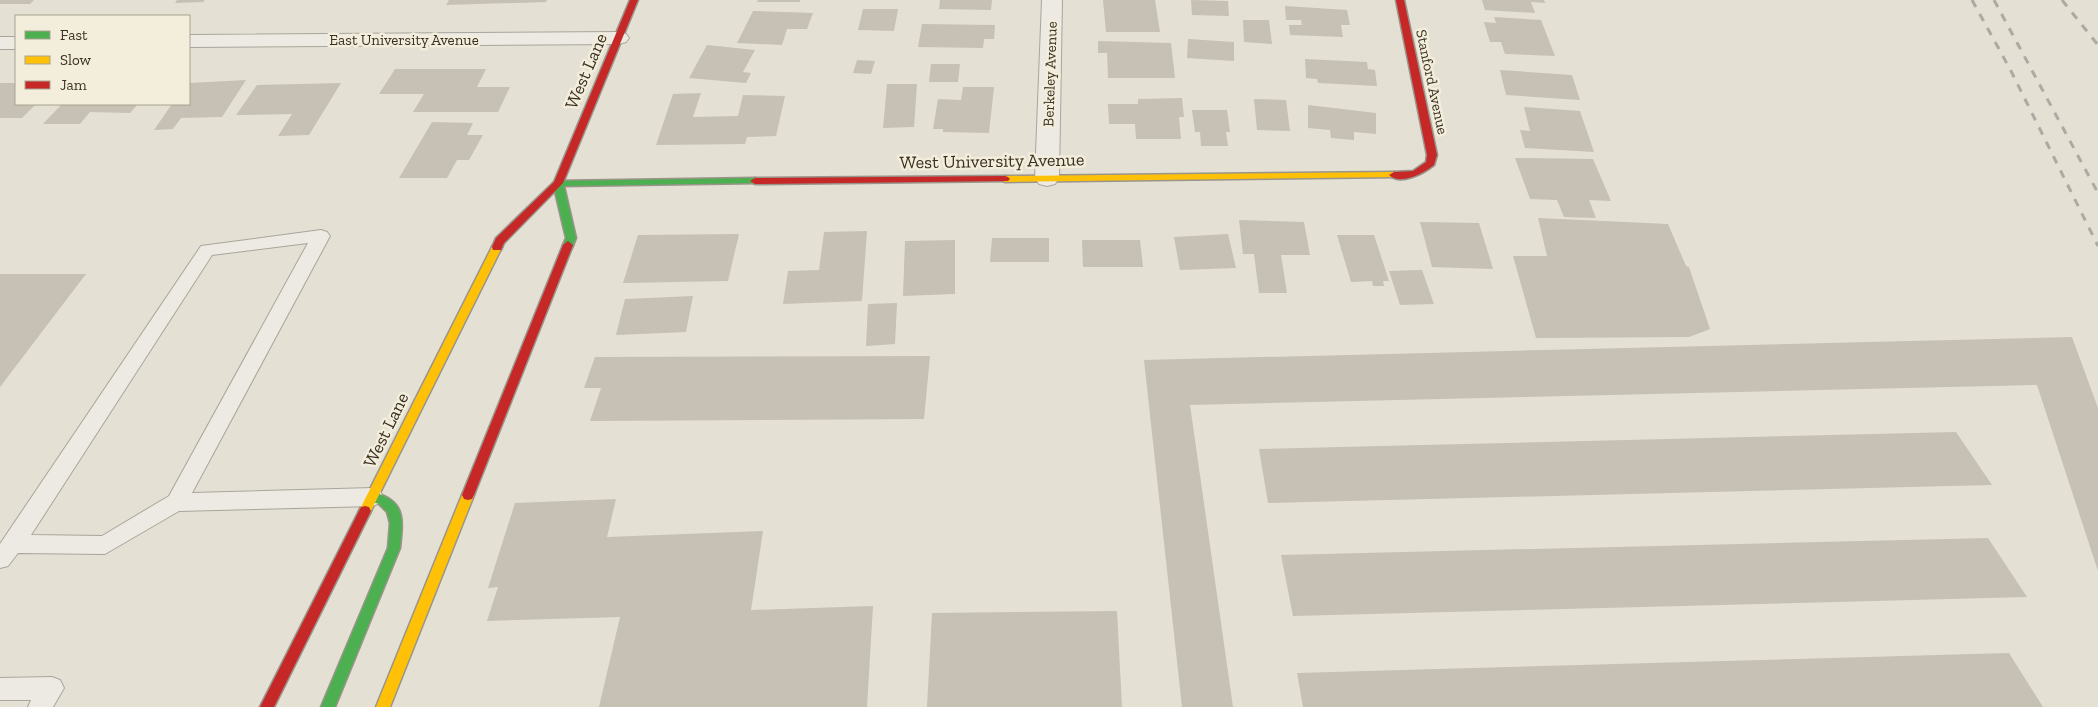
<svg xmlns="http://www.w3.org/2000/svg" width="2098" height="707" font-family="'Zilla Slab',serif">
<style>
.building{fill:#c7c0b4}
.lines{fill:none;stroke-linecap:round;stroke-linejoin:round}
.lane-casing{stroke:#aaa59b;stroke-width:2}
.street-casing{stroke:#aaa59b;stroke-width:2}
.fast-casing{stroke:#9a958b;stroke-width:3}
.slow-casing{stroke:#9a958b;stroke-width:3}
.jam-casing{stroke:#9a958b;stroke-width:3}
.lane{fill:#eceae3;fill-rule:evenodd}
.street{fill:#eceae3;fill-rule:evenodd}
.fast{fill:#4caf50;fill-rule:evenodd}
.slow{fill:#ffc107;fill-rule:evenodd}
.jam{fill:#c62828;fill-rule:evenodd}
.rail{stroke:#adaaa3;stroke-width:3;stroke-dasharray:8 8;stroke-linecap:butt}
.labels{text-anchor:middle;stroke-width:5;stroke-linejoin:round;paint-order:stroke}
.far-street-label{font-size:15px;fill:#392f23;stroke:#f3eedb}
.street-label{font-size:18px;fill:#392f23;stroke:#f3eedb}
</style>
<rect width="100%" height="100%" fill="#e4e0d3"/>
<path class="building" d="M0,0H34L30,4H0Z
M177,0H205L203,2L175,3Z
M449,0H547L546,2L446,5Z
M758,0H800V2H757Z
M940,0H992L991,10L939,9Z
M1103,0H1155L1160,32H1106Z
M1191,0L1228,1L1229,16L1192,15Z
M1482,0H1544L1545,3L1531,2L1535,13L1485,10Z
M1285,6L1347,10L1350,25H1341L1343,37L1290,35L1289,25H1302L1301,20H1286Z
M863,9H898L894,31L858,30Z
M753,11L813,13L807,29H787L782,45L737,43Z
M1494,17L1541,20L1555,56L1505,54L1501,42H1490L1484,22L1496,23Z
M1243,20H1269L1272,44L1244,42Z
M922,24L995,25L994,39H984L983,48L918,47Z
M1188,39L1234,42V61L1187,58Z
M1098,41L1171,43L1175,78H1108L1107,53H1098Z
M707,45L755,50L743,72L751,73L746,83L689,78Z
M1305,59L1367,62L1368,69L1375,70L1377,86L1318,83L1317,79L1306,78Z
M857,60L875,61L871,74L853,73Z
M931,64H960L958,82H929Z
M395,69H486L477,87H510L498,112H413L424,94H379Z
M1500,70L1572,75L1580,100L1506,95Z
M246,80L222,117L181,118L173,129L154,130L172,104H189V83Z
M0,83H16V104H36L22,118H0Z
M341,83L309,135L278,136L292,114L236,115L257,85Z
M887,84H917L914,127L883,128Z
M963,87H994L989,133L943,132V129H933L938,99L961,100Z
M701,93L693,117L738,116L743,95L785,96L776,136L747,137L745,144L656,145L673,94Z
M1182,98L1184,117H1179L1181,139H1136L1135,124H1109L1108,104H1138V99Z
M1254,99L1286,100L1290,131L1257,130Z
M62,104H138L130,113L90,112L80,124H43Z
M1308,105L1376,113V134L1354,132V140L1331,138L1330,130L1308,128Z
M1524,107L1580,111L1594,152L1525,148L1520,130L1530,131Z
M1192,110H1227L1230,132H1226L1228,146H1201L1200,132H1195Z
M432,122L473,123L467,135H483L469,160H457L447,178H399Z
M1515,158L1593,159L1611,201L1589,200L1596,218L1564,217L1557,200L1530,199Z
M1538,218L1668,224L1686,266L1689,267L1710,329L1689,337L1536,338L1513,256H1547Z
M1239,220L1304,222L1310,255H1281L1287,293H1259L1254,254H1243Z
M1420,222L1479,223L1493,269L1432,267Z
M867,231L862,301L783,304L788,271L819,270L824,232Z
M739,234L728,281L623,283L638,235Z
M1228,234L1236,268L1180,270L1174,237Z
M1337,235H1374L1389,281H1383L1384,286H1373L1372,281L1351,282Z
M992,238H1049V262H990Z
M955,240V294L903,296L905,241Z
M1082,240H1140L1143,267H1083Z
M1422,270L1434,304L1400,305L1389,271Z
M0,274H86L0,387Z
M693,296L686,332L616,335L625,299Z
M897,303L895,344L866,346L868,304Z
M2072,337L2098,408V571L2037,385L1190,405L1233,707H1182L1144,360Z
M930,356L924,419L590,421L601,388H584L595,357Z
M1956,432L1992,485L1268,503L1259,449Z
M616,499L607,537L763,531L751,610L873,606L867,707H599L620,617L487,621L498,587L488,588L515,503Z
M1988,538L2027,597L1293,616L1281,555Z
M1117,611L1122,707H927L932,613Z
M2009,653L2043,707H1303L1297,673Z"/>
<g class="lines">
<g class="lane-casing">
<path id="lane" d="M321,230L327,232L330,236L192,493L373,488L380,491L383,497L380,503L373,506L179,511L105,554L18,553L8,566L0,568V544L201,246ZM308,243L169,496L102,536L31,535L212,255Z
M52,677L60,680L64,688L53,707H28L31,700H0V678Z"/>
</g>
<g class="street-casing">
<path id="street" d="M1042,0H1062L1059,178L1055,184L1047,186L1039,184L1035,178Z
M619,32L626,34L629,38L626,42L619,44L189,47V35Z
M0,37H16V49H0Z"/>
</g>
<g class="fast-casing">
<path id="fast" d="M755,178L758,179L760,181L758,183L564,186L576,238L572,248L568,249L563,245L566,238L553,183L555,181Z
M373,492C406,501 403,519 400,548L335,707H321L388,548L390,523L387,512L379,504L369,501L367,497L369,493Z"/>
</g>
<g class="slow-casing">
<path id="slow" d="M1394,172L1397,173L1399,175L1397,177L1005,182L1000,179L1005,176Z
M497,243L502,247L369,515L365,516L361,515L359,511L361,507L492,247Z
M468,490L472,491L474,495L390,707H376L462,495L464,491Z"/>
</g>
<g class="jam-casing">
<path id="jam" d="M630,0H638L563,183L504,243L501,250H493L492,247L496,238L554,182Z
M1396,0H1404L1437,155L1434,165C1424,173 1401,186 1389,175L1394,172L1413,171L1426,162L1427,155Z
M1005,176L1008,177L1010,179L1008,181L755,184L750,181L755,178Z
M568,241L573,245L474,495L472,499L468,500L464,499L462,495L563,245Z
M365,506L369,507L371,511L274,707H260L361,507Z"/>
</g>
<use href="#lane" class="lane"/>
<use href="#street" class="street"/>
<use href="#fast" class="fast"/>
<use href="#slow" class="slow"/>
<use href="#jam" class="jam"/>
<path class="rail" d="M1972,0L2011,71L2098,246
M1994,0L2098,193
M2062,0L2098,45"/>
</g>
<g class="labels">
<g class="far-street-label">
<text x="404" y="45">East University Avenue</text>
<text transform="translate(1050 74) rotate(-88)" y="5">Berkeley Avenue</text>
<text transform="translate(1432 82) rotate(78)" y="5">Stanford Avenue</text>
</g>
<g class="street-label">
<text transform="translate(586 71) rotate(-67)" y="6">West Lane</text>
<text transform="translate(992 161) rotate(-1)" y="6">West University Avenue</text>
<text transform="translate(386 430) rotate(-64)" y="6">West Lane</text>
</g>
</g>
<rect x="15" y="15" width="175" height="90" fill="#f3eedb" stroke="#a9a291"/>
<rect x="25" y="31" width="25" height="8" fill="#4caf50" stroke="#a9a291"/>
<text x="60" y="40" font-size="15" fill="#392f23">Fast</text>
<rect x="25" y="56" width="25" height="8" fill="#ffc107" stroke="#a9a291"/>
<text x="60" y="65" font-size="15" fill="#392f23">Slow</text>
<rect x="25" y="81" width="25" height="8" fill="#c62828" stroke="#a9a291"/>
<text x="60" y="90" font-size="15" fill="#392f23">Jam</text>
</svg>
